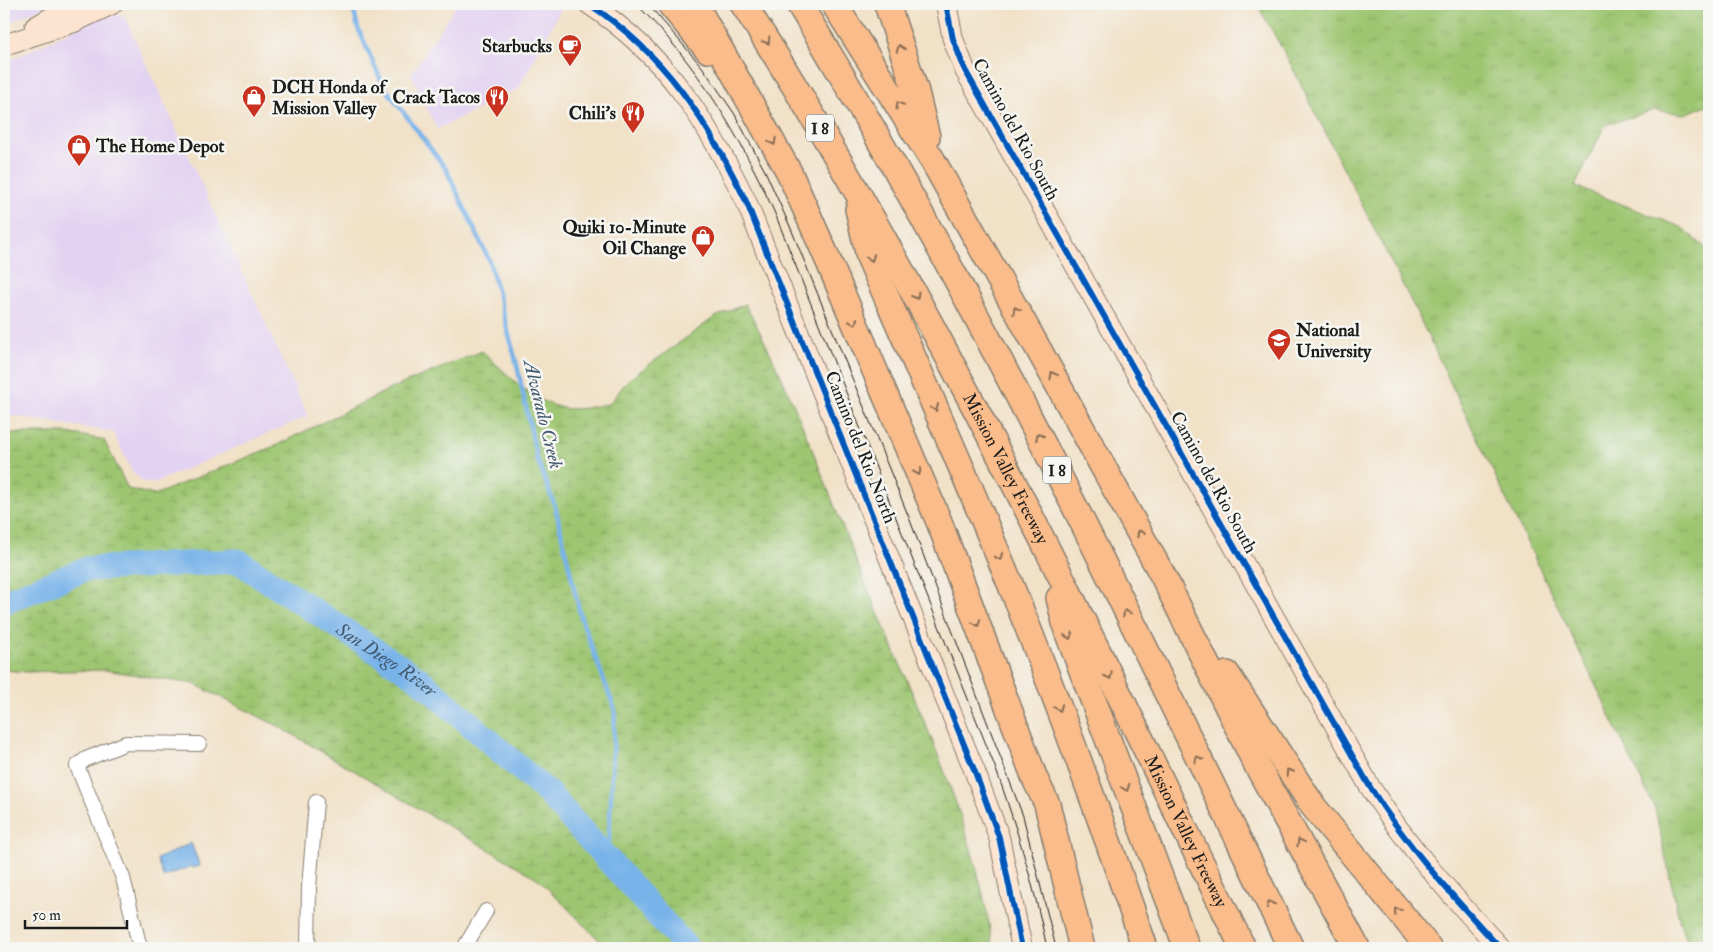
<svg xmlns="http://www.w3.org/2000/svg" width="1713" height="952" font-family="'IM FELL Double Pica',serif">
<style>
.built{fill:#e3d3f2}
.grass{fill:url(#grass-tufts);stroke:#5d7147}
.wetland{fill:url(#wetland-marsh);stroke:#5d7147}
.water{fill:#78b3e9;stroke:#4a6882}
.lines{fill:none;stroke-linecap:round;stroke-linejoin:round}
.stream{stroke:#78b3e9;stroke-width:4.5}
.river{stroke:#78b3e9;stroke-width:25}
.street-casing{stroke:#867e72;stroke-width:16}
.secondary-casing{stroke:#867e72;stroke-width:22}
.highway-casing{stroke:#867e72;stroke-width:28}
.street{stroke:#fff;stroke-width:14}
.secondary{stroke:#fde4d0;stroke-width:20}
.highway{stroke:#f9bc8a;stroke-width:25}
.tram{stroke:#1c1c1c;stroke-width:1}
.cycleway-casing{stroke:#f6f6f2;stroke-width:9}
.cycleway{stroke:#0057b8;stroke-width:6}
.oneway{stroke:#8a6c53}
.labels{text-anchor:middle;stroke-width:5;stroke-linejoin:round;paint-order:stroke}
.shield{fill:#f6f6f2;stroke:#5d5d5c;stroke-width:1}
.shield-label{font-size:16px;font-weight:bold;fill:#1c1c1c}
.poi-label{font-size:18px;font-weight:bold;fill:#1c1c1c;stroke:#f6f6f2;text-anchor:end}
.street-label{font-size:18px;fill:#1c1c1c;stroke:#f6f6f2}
.water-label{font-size:19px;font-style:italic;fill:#41586e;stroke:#f6f6f2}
</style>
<defs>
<pattern id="grass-tufts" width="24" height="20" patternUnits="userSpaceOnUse" patternTransform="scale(1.25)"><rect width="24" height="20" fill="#9ec672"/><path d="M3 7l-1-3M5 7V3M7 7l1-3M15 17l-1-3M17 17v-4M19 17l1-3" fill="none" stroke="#88aa62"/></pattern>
<pattern id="wetland-marsh" width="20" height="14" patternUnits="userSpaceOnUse" patternTransform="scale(1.25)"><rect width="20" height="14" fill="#9ec672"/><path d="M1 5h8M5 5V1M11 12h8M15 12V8" fill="none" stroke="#88aa62"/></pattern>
</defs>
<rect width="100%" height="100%" fill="#f6f6f2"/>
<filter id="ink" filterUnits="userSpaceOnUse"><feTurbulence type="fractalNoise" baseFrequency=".02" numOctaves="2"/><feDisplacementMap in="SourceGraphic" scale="10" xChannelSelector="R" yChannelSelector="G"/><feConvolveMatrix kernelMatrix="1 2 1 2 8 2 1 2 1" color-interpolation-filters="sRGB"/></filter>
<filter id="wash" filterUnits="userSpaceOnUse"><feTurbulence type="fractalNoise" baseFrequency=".0096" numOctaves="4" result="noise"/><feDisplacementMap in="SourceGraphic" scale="20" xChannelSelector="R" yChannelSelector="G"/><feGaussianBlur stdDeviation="1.12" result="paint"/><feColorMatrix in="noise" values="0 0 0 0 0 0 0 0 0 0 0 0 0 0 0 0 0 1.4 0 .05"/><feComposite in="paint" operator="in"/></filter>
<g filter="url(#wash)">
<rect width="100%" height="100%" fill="#f1e1c7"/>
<path class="built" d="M4,4H50L4,25Z
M457,4H556L562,7L518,89L437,129L411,74Z
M118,15L125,18L308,416L154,483H145L132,472L113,432L13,416L4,420V63L98,18Z"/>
<path class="grass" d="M1257,4H1709V104L1685,114L1654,110L1605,125L1575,186L1681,227L1709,251V948H1690L1680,923L1655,809L1416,311L1288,59Z"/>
<path class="wetland" d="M745,304C798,400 832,506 875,606C922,717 976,828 993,948H607L537,878L278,726L194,684L105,670L27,672L4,670V435L9,433H67L104,440L128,489L154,495L277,445L390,389L482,351C508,374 537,409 574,409C585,409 598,405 609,404L628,380L715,317Z"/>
<path class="water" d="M191,843L200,866L193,868L192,866L163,877L157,859Z"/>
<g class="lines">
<path class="stream" d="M352,4L358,28L383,85L446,169L489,260L517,365L537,459L555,506L581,618L615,710L608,860"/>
<path class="river" id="s1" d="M4,602L86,569L238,561L419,679L547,792L687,948"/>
</g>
</g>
<g filter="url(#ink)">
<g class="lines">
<g class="street-casing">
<path id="street" d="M140,948L123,878L77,766L86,759L126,743L199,744
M308,948L309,887L316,802
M464,948L486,911"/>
</g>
<g class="secondary-casing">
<path id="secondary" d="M589,4C667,56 705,118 746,201L975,772L999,837L1022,948
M946,4L953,39L965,70L1370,787C1407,846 1453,897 1500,948
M35,27L74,4
M4,45L74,22L112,4"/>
</g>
<g class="highway-casing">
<g id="highway">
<path d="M670,4L708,50"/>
<path d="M695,4L789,172L825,253L940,524L1035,779L1047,804L1082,948"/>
<path id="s2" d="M743,4C936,304 1086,629 1243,948"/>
<path d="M799,4C984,307 1136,629 1291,948"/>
<path d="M834,4L933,161L1040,352L1163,576L1254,760L1357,948"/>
<path d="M887,4L916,92L927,137"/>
<path d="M858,209L869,257C911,353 954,448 994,545C1050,677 1099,813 1145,948"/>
<path d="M1059,598L1067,631L1187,948"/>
<path d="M1227,674L1313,806L1429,948"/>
</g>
</g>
<use href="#street" class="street"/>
<use href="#secondary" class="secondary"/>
<use href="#highway" class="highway"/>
<path class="tram" d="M636,4C698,64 741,138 776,216L995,767C1017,827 1034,886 1047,948
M648,4L703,68L734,113L766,173L792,231L908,515L1023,816L1056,948"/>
<g class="cycleway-casing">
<path id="cycleway" d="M589,4C667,56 705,118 746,201L975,772L999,837L1022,948
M946,4L953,39L965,70L1370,787C1407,846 1453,897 1500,948"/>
</g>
<use href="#cycleway" class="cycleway"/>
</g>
<defs><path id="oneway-chevron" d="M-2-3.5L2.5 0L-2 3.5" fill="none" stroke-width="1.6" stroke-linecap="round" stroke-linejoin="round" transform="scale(1.25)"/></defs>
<g class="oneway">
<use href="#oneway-chevron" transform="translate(767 41) rotate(57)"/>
<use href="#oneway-chevron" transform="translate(900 48) rotate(-110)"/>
<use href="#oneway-chevron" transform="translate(899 105) rotate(-121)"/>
<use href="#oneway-chevron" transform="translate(773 142) rotate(62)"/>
<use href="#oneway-chevron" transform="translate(871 258) rotate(70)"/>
<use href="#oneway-chevron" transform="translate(916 296) rotate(61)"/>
<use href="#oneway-chevron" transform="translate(1016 310) rotate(-119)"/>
<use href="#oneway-chevron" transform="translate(854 322) rotate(67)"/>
<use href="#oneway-chevron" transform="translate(1053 375) rotate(-119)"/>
<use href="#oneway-chevron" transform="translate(935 408) rotate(67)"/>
<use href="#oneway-chevron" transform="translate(1039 436) rotate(-117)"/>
<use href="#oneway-chevron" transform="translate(918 472) rotate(67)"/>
<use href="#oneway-chevron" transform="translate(1140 533) rotate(-119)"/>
<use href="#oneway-chevron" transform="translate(999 557) rotate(68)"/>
<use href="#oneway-chevron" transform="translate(1126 613) rotate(-116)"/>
<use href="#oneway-chevron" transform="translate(977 623) rotate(69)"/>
<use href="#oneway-chevron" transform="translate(1069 636) rotate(71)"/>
<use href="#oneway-chevron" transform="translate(1109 676) rotate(64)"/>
<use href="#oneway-chevron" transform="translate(1059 708) rotate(69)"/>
<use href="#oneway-chevron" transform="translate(1198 759) rotate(-116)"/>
<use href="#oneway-chevron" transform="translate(1289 772) rotate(-123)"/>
<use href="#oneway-chevron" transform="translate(1126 788) rotate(69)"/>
<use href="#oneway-chevron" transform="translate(1300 842) rotate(-119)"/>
<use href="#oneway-chevron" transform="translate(1270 904) rotate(-116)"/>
<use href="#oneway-chevron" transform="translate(1397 911) rotate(-130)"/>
</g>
</g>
<defs>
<g id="cafe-pin" transform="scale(1.25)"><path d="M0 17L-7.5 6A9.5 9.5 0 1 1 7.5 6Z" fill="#c8321e" stroke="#f6f6f2"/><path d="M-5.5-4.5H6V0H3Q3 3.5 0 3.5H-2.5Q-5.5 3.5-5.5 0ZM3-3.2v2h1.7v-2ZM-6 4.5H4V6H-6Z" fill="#fff"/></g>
<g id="shop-pin" transform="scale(1.25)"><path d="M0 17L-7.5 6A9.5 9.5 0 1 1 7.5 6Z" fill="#c8321e" stroke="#f6f6f2"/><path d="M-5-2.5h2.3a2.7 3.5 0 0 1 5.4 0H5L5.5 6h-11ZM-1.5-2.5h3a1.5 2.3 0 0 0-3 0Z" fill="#fff"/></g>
<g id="restaurant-pin" transform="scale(1.25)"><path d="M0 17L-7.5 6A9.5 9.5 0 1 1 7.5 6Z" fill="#c8321e" stroke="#f6f6f2"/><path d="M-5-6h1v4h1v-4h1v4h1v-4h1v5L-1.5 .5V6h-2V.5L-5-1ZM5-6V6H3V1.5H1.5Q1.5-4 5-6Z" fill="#fff"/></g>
<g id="school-pin" transform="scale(1.25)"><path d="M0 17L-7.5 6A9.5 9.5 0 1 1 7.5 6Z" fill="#c8321e" stroke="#f6f6f2"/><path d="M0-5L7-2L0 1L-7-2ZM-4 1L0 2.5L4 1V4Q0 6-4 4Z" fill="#fff"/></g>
</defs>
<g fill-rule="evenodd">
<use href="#cafe-pin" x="570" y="46"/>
<use href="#shop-pin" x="254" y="97"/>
<use href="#restaurant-pin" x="497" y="97"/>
<use href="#restaurant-pin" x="633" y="113"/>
<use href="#shop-pin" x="79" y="146"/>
<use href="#shop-pin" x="703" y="237"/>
<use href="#school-pin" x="1279" y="340"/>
</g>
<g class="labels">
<g class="shield">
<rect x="806" y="114.5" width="28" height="27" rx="4"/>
<rect x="1043" y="456.5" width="28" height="27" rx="4"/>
</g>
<g class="shield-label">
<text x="820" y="134">I 8</text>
<text x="1057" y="476">I 8</text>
</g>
<g class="poi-label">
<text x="552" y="52">Starbucks</text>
<text x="272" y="93" text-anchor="start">DCH Honda of<tspan x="272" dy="21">Mission Valley</tspan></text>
<text x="480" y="103">Crack Tacos</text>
<text x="616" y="119">Chili's</text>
<text x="96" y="152" text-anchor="start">The Home Depot</text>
<text x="686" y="233">Quiki 10-Minute<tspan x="686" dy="21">Oil Change</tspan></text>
<text x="1296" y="336" text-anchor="start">National<tspan x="1296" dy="21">University</tspan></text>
</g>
<g class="street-label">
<text transform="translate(1016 129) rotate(61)" y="6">Camino del Rio South</text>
<text transform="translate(861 447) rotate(68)" y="6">Camino del Rio North</text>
<text dy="6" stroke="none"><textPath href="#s2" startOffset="534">Mission Valley Freeway</textPath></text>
<text transform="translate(1214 482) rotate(61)" y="6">Camino del Rio South</text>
<text dy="6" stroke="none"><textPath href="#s2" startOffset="939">Mission Valley Freeway</textPath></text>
</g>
<g class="water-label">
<text transform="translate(544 414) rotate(76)" y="7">Alvarado Creek</text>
<text dy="7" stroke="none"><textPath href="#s1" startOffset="419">San Diego River</textPath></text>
</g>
</g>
<rect width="1713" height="952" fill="none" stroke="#f6f6f2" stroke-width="20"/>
<path d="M25 920v8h102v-8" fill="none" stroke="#1c1c1c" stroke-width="2.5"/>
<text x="32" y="920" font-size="15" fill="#1c1c1c" stroke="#f6f6f2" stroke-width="4" paint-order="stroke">50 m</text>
</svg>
